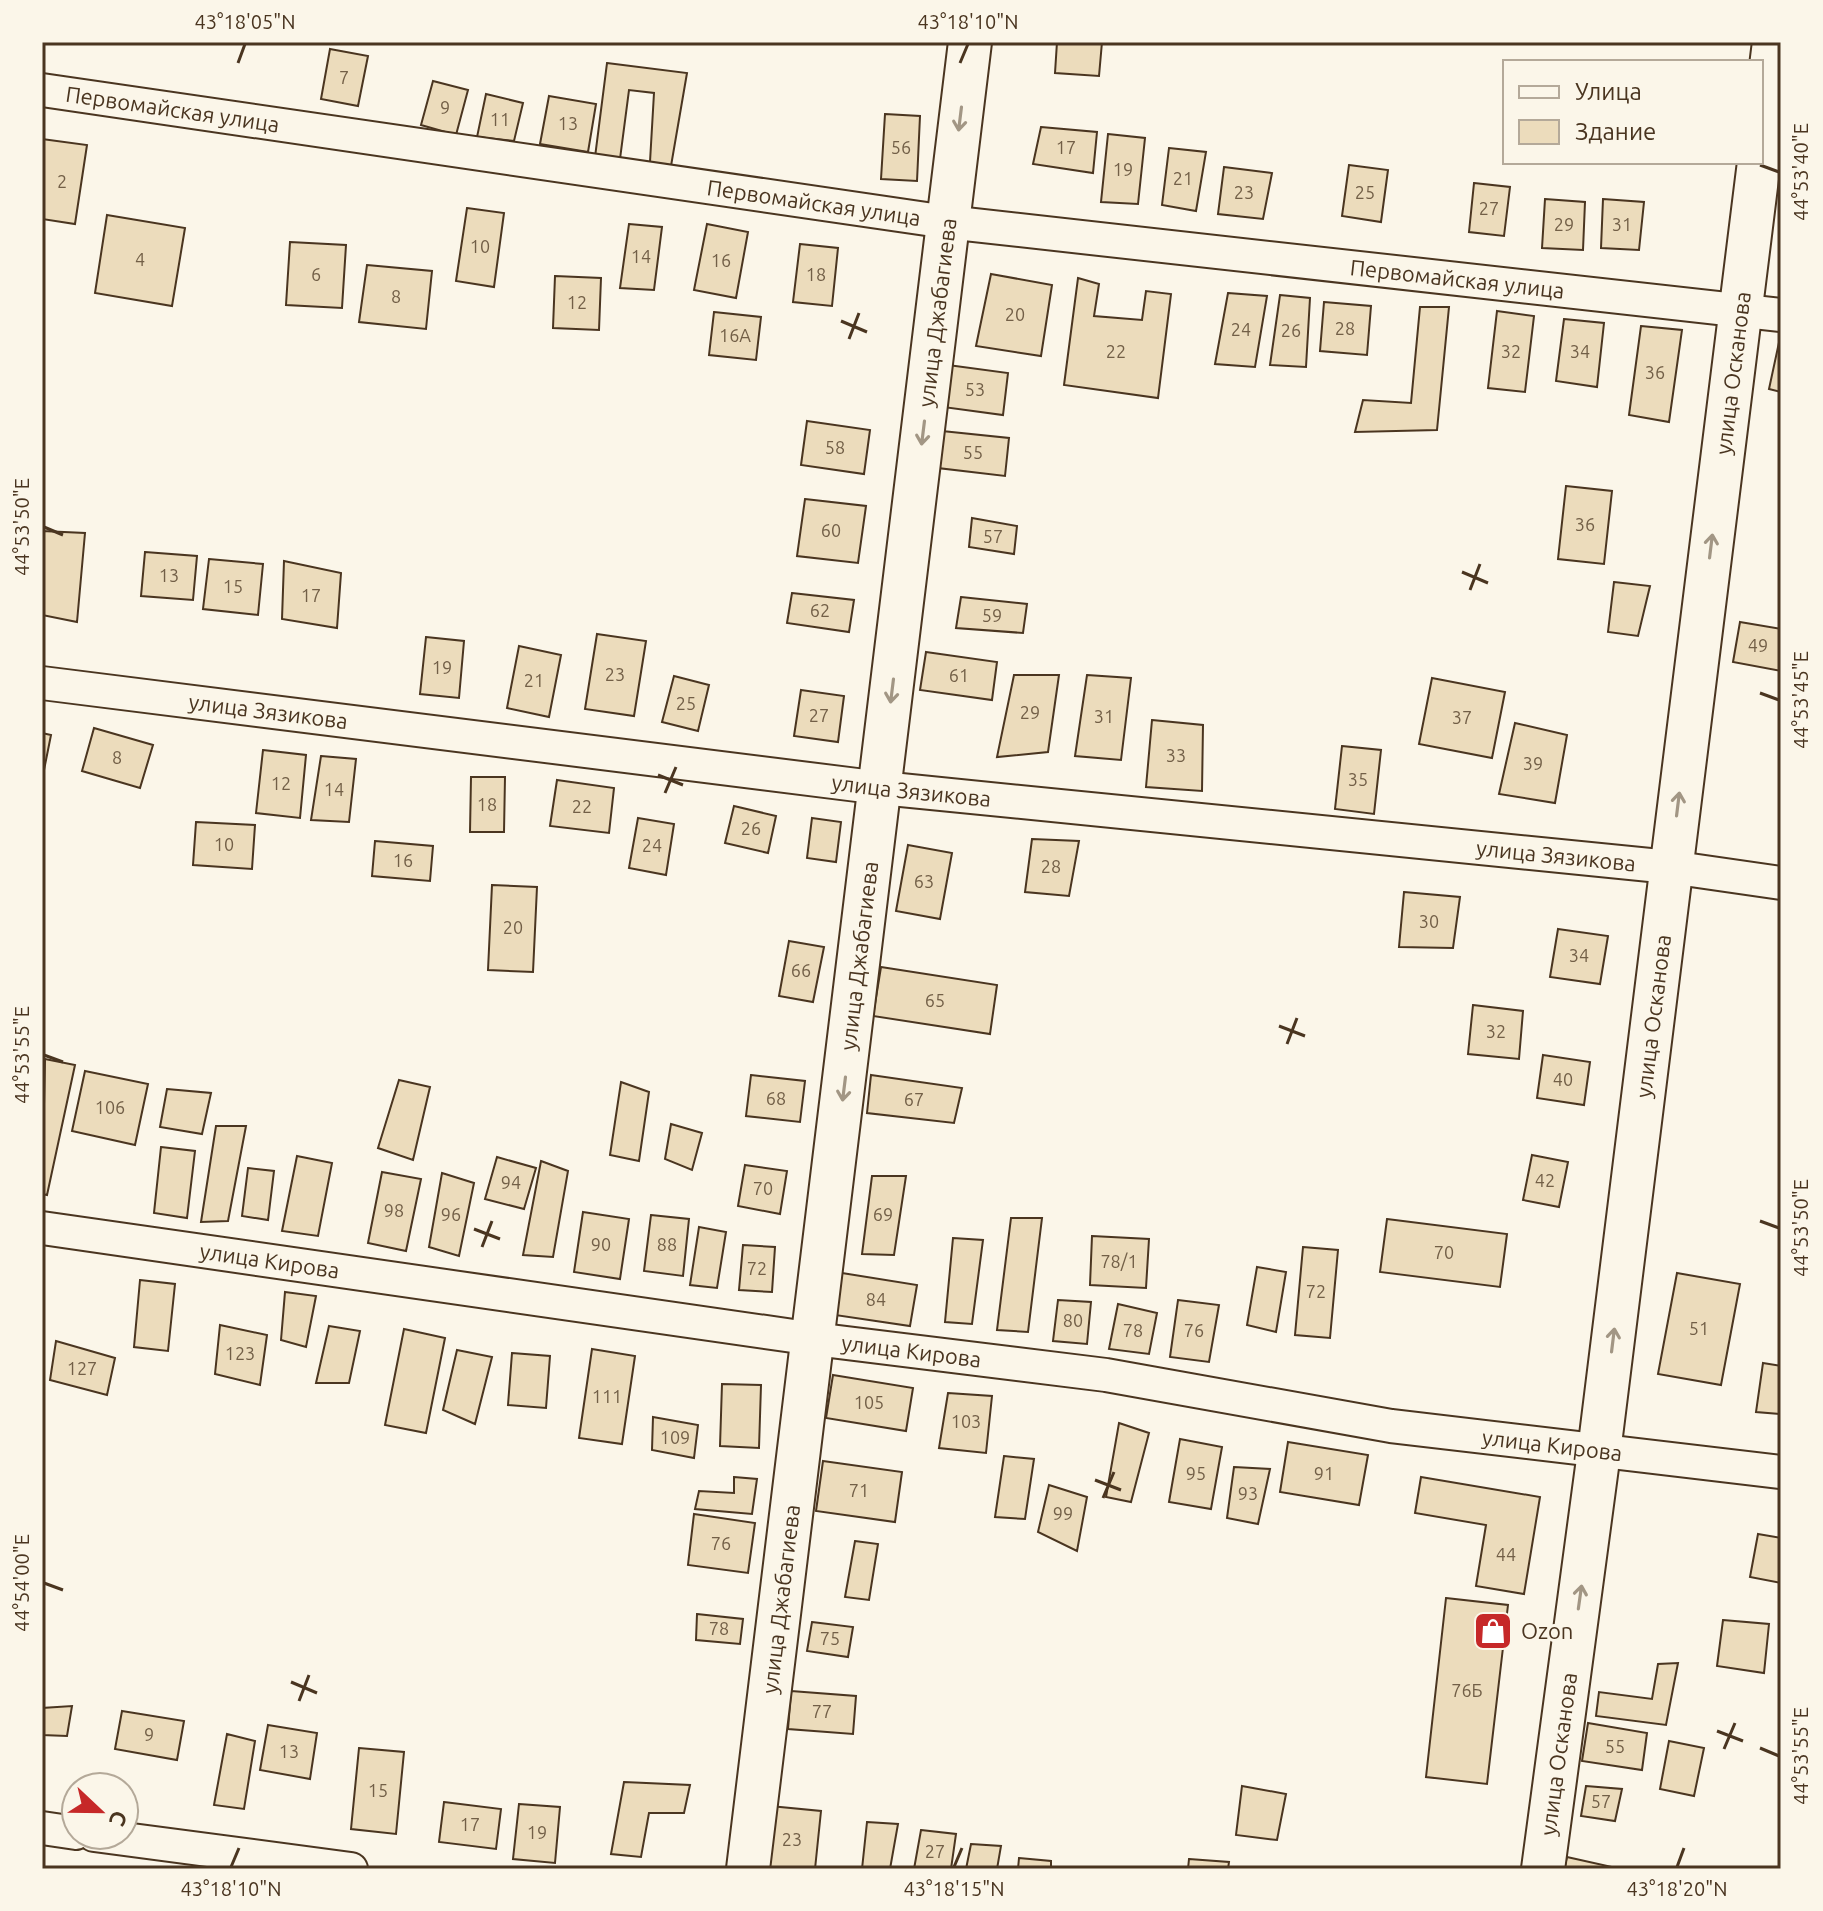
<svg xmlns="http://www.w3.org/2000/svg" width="1823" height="1911" font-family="Ubuntu,sans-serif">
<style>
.building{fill:#ecdcbc;stroke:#4a3520;stroke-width:2}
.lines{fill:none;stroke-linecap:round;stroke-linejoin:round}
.minor-casing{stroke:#4a3520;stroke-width:36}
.major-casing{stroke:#4a3520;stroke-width:46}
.minor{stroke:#fbf6e9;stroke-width:32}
.major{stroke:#fbf6e9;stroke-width:42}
.oneway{stroke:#a29684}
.ticks{fill:none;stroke:#4a3520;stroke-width:3}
.labels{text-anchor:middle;stroke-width:6;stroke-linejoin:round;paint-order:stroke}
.number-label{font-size:18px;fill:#725f47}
.street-label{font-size:22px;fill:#4a3520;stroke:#fbf6e9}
.poi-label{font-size:22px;fill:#4a3520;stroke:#fbf6e9;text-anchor:start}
.neatline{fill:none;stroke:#4a3520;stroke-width:3}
.ticks-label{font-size:20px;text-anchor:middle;fill:#4a3520}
</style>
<rect width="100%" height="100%" fill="#fbf6e9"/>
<path class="building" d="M1057,42H1102L1099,76L1055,73Z
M330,49L368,56L358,106L321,99Z
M607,63L687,73L671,166L650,162L654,93L629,90L620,159L595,157Z
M433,81L468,90L456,135L421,125Z
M486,94L523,103L514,141L477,137Z
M549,96L596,104L588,152L540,144Z
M885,114L920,116L917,181L881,179Z
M1041,127L1097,132L1093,173L1033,164Z
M1108,134L1145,138L1138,204L1101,202Z
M42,139L87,145L75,224L42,219Z
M1169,148L1206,152L1196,211L1162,205Z
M1349,165L1388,170L1381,222L1342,216Z
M1224,167L1272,173L1263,219L1218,214Z
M1474,183L1510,187L1504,236L1469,232Z
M1545,199L1585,202L1583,250L1542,248Z
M1603,199L1644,202L1639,250L1601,248Z
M467,208L504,213L494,287L456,281Z
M107,215L185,228L172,306L95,293Z
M629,224L662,227L654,290L620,288Z
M707,224L748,232L736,298L694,290Z
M290,242L346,245L342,308L286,305Z
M800,244L838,248L832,306L793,302Z
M367,265L432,271L426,329L359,322Z
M991,274L1052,285L1041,356L976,346Z
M555,276L601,278L599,330L553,328Z
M1078,278L1099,284L1094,316L1142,320L1146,291L1171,294L1158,398L1064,385Z
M1228,293L1267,296L1255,367L1215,364Z
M1280,295L1310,298L1306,367L1270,365Z
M1324,302L1371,306L1367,355L1320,351Z
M1420,307H1449L1437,430L1355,432L1363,400L1411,403Z
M1497,311L1534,316L1525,392L1488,388Z
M714,312L761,317L756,360L709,355Z
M1564,319L1604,323L1597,387L1556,381Z
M1641,326L1682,330L1669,422L1629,415Z
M1781,333V392L1769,389Z
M948,365L1008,373L1003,415L943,407Z
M807,421L870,430L864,474L801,465Z
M942,431L1009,438L1005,476L938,468Z
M1566,486L1612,491L1604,564L1558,559Z
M805,499L866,506L858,563L797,556Z
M972,518L1017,526L1014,554L969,547Z
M42,531L85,533L77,622L42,615Z
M145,552L197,556L193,600L141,596Z
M209,559L263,564L258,615L203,609Z
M284,561L341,573L337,628L282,619Z
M1614,582L1650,586L1638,636L1608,632Z
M792,593L854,600L849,632L787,623Z
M961,597L1027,604L1023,633L956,628Z
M1740,622L1781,629V671L1733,662Z
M597,634L646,641L634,716L585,709Z
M426,637L464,641L459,698L420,694Z
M519,646L561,655L549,717L507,708Z
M926,652L997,662L992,700L920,690Z
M1014,675H1059L1048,752L997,757Z
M1087,675L1131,678L1121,760L1075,756Z
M674,676L709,685L698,731L662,722Z
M1432,678L1505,692L1492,758L1419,744Z
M801,690L844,696L838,742L794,736Z
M1152,720L1203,725L1202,791L1146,787Z
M1515,723L1567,735L1555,803L1499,794Z
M94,728L153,745L140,788L82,771Z
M42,733L51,735L42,780Z
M1342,746L1381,750L1374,814L1335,809Z
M263,750L306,755L300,818L256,813Z
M321,756L356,759L349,822L311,820Z
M471,777H505L504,832H470Z
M557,780L614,788L609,833L550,826Z
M734,806L776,816L768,853L725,843Z
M638,818L674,824L666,875L629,868Z
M812,818L841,822L836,862L807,858Z
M196,822L255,825L252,869L193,865Z
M1032,839L1079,841L1069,896L1025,892Z
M375,841L433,846L430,881L372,876Z
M908,845L952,853L940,919L896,911Z
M492,885L537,887L533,972L488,970Z
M1404,892L1460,897L1453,948L1399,947Z
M1558,929L1608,936L1600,984L1550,977Z
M789,941L824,947L813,1002L779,996Z
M881,967L997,985L990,1034L873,1016Z
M1473,1005L1523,1011L1519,1059L1468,1054Z
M1543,1055L1590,1062L1584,1105L1537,1098Z
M45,1059L75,1065L47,1195L42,1194Z
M85,1071L148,1084L135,1145L72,1131Z
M751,1075L805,1081L800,1122L746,1116Z
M871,1075L962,1088L954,1123L867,1113Z
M399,1080L430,1087L413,1160L378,1148Z
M621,1082L649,1092L639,1161L610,1155Z
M167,1089L211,1093L202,1134L160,1127Z
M671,1124L702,1133L692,1170L665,1159Z
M216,1126H246L228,1221L201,1222Z
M161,1147L195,1151L187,1218L154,1213Z
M1532,1155L1568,1162L1559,1207L1523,1200Z
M297,1156L332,1163L318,1236L282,1231Z
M497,1157L536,1168L524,1209L485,1199Z
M541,1161L568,1171L553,1257L523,1255Z
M745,1165L787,1171L780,1214L738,1206Z
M248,1168L274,1171L268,1220L242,1216Z
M382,1172L421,1179L406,1251L368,1243Z
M442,1173L474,1183L459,1256L429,1247Z
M872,1176H906L894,1255L862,1254Z
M583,1212L629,1219L620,1279L574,1272Z
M651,1215L689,1219L683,1276L644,1271Z
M1011,1218H1042L1028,1332L997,1330Z
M1387,1219L1507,1234L1500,1287L1380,1272Z
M699,1227L726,1232L717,1288L690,1285Z
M1092,1236L1149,1239L1146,1288L1090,1285Z
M953,1238L983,1240L972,1324L945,1322Z
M743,1245L775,1247L772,1292L739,1290Z
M1303,1247L1338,1250L1330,1338L1295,1335Z
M1257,1267L1286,1272L1276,1332L1247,1325Z
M842,1273L917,1285L910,1326L835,1315Z
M1677,1273L1740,1284L1721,1385L1658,1374Z
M140,1280L175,1284L168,1351L134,1347Z
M285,1292L316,1296L306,1347L281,1340Z
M1058,1300L1091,1302L1087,1344L1053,1341Z
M1178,1300L1219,1305L1209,1362L1170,1357Z
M1118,1304L1157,1313L1149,1354L1109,1349Z
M220,1325L267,1335L260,1385L215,1374Z
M329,1326L360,1331L349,1383H316Z
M404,1329L445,1338L426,1433L385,1425Z
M56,1341L115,1358L107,1395L50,1380Z
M592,1349L635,1356L622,1444L579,1438Z
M457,1350L492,1357L475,1424L443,1410Z
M512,1353L550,1356L546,1408L508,1405Z
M1763,1363L1781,1366V1414L1756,1412Z
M833,1375L913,1388L906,1431L826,1418Z
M722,1384L761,1385L759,1448L720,1446Z
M948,1393L992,1396L986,1453L939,1448Z
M653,1417L698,1425L694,1458L652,1450Z
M1119,1423L1149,1433L1131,1502L1106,1497Z
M1180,1439L1222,1447L1211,1509L1169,1502Z
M1288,1442L1368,1455L1359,1505L1280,1492Z
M1004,1456L1034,1459L1025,1519L995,1517Z
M823,1461L902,1472L895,1522L816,1511Z
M1234,1467L1270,1469L1258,1524L1227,1518Z
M734,1477L757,1479L752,1514L695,1509L699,1491L734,1493Z
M1421,1477L1540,1497L1524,1594L1476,1586L1486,1525L1415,1513Z
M1049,1485L1087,1497L1077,1551L1038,1532Z
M694,1514L755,1523L748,1573L688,1565Z
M1758,1534L1781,1538V1583L1750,1577Z
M855,1541L878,1544L869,1600L845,1597Z
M1446,1598L1508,1605L1487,1784L1426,1777Z
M697,1614L743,1619L740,1644L696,1640Z
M1723,1620L1769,1624L1764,1673L1717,1666Z
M812,1622L853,1627L848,1657L807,1651Z
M1678,1663L1666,1725L1596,1716L1599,1692L1652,1699L1658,1664Z
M791,1691L856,1696L853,1734L788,1729Z
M72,1706L67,1736L42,1735V1708Z
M122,1711L184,1721L177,1760L115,1749Z
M1588,1723L1647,1733L1642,1770L1582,1761Z
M268,1725L317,1733L310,1779L260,1770Z
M227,1734L255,1741L244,1809L214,1805Z
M1669,1741L1704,1748L1694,1796L1660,1789Z
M359,1748L404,1752L396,1834L351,1829Z
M624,1782L690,1785L684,1813H649L641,1857L611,1854Z
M1242,1786L1286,1794L1277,1840L1236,1835Z
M1586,1786L1622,1789L1615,1821L1581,1816Z
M444,1802L501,1809L496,1849L439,1842Z
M519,1804L560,1807L555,1863L513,1859Z
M770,1806L821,1811L815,1869H764Z
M867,1822L898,1824L890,1869H862Z
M921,1830L956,1834L951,1869H914Z
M971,1844L1001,1846L997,1869H966Z
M1567,1857L1612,1867V1869H1564Z
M1019,1858L1051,1861V1869H1018Z
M1189,1859L1229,1862L1228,1869H1188Z"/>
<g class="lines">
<g class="minor-casing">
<g id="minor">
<path id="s1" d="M42,90L947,222L1781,315"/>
<path id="s2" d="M42,683L881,788L1670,867L1781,883"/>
<path id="s3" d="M42,1228L814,1339L1106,1375L1391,1426L1781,1472"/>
<path d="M42,1828L76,1833"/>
<path d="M94,1835L351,1869"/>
</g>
</g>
<g class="major-casing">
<g id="major">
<path d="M1761,147L1774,42"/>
<path id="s4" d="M748,1869L970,42"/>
<path id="s5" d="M1543,1869L1599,1452L1759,162"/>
</g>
</g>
<use href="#minor" class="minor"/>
<use href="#major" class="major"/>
</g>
<defs><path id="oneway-shaft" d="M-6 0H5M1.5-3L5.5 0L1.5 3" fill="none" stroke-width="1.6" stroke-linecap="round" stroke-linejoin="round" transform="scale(2)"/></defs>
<g class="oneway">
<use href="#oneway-shaft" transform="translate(960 119) rotate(97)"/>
<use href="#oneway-shaft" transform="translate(923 433) rotate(97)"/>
<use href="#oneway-shaft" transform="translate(1711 546) rotate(-83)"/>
<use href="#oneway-shaft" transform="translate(892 691) rotate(97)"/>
<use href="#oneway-shaft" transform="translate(1678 804) rotate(-83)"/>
<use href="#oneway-shaft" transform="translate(844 1089) rotate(97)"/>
<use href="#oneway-shaft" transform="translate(1613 1340) rotate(-83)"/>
<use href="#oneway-shaft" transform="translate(1580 1597) rotate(-82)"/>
</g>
<path class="ticks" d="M238,63L245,44M960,63L968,44M1760,165L1779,172M841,321L867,332M849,339L859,313M44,527L63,535M1462,572L1488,583M1470,590L1480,564M1760,693L1779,700M658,775L683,785M665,793L676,767M1279,1026L1305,1036M1287,1044L1297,1018M44,1055L63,1062M1760,1221L1779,1228M474,1229L500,1239M482,1247L492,1221M1095,1480L1121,1490M1103,1498L1114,1472M44,1583L63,1590M291,1682L317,1693M299,1701L309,1675M1717,1731L1743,1741M1760,1748L1779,1756M1724,1749L1735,1723M231,1867L239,1848M954,1867L962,1848M1677,1867L1684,1848"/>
<defs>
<g id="shop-square" transform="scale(2)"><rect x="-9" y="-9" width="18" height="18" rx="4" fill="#c62828" stroke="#fbf6e9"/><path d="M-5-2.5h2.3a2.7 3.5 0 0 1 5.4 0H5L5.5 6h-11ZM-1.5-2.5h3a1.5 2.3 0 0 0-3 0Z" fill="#fff"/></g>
</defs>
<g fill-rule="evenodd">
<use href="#shop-square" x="1493" y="1631"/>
</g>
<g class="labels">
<g class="number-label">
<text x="344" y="84">7</text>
<text x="445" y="114">9</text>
<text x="500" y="126">11</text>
<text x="568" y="130">13</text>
<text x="901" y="154">56</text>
<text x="1066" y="154">17</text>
<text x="1123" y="176">19</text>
<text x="1183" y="185">21</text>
<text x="62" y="188">2</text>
<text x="1244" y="199">23</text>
<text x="1365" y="199">25</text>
<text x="1489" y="215">27</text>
<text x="1564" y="231">29</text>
<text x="1622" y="231">31</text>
<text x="480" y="253">10</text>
<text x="641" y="263">14</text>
<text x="140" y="266">4</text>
<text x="721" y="267">16</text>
<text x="316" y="281">6</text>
<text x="816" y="281">18</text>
<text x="396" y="303">8</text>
<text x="577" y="309">12</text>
<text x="1015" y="321">20</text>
<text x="1345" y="335">28</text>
<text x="1241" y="336">24</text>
<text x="1291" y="337">26</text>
<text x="735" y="342">16А</text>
<text x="1116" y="358">22</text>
<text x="1511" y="358">32</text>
<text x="1580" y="358">34</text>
<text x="1655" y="379">36</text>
<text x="975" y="396">53</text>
<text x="835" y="454">58</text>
<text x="973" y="459">55</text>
<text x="1585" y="531">36</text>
<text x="831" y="537">60</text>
<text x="993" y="543">57</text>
<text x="169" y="582">13</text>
<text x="233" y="593">15</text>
<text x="311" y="602">17</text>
<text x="820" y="617">62</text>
<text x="992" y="622">59</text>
<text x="1758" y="652">49</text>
<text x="442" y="674">19</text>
<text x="615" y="681">23</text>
<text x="959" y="682">61</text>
<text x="534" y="687">21</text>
<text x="686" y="710">25</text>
<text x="1030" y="719">29</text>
<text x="819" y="722">27</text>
<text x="1104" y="723">31</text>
<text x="1462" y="724">37</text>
<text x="1176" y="762">33</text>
<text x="117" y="764">8</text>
<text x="1533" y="770">39</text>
<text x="1358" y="786">35</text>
<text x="281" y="790">12</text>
<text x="334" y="796">14</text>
<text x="487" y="811">18</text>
<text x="582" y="813">22</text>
<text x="751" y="835">26</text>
<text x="224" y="851">10</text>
<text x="652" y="852">24</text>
<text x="403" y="867">16</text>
<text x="1051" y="873">28</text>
<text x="924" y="888">63</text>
<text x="1429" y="928">30</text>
<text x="513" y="934">20</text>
<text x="1579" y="962">34</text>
<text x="801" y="977">66</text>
<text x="935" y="1007">65</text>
<text x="1496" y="1038">32</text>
<text x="1563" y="1086">40</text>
<text x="776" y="1105">68</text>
<text x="914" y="1106">67</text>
<text x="110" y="1114">106</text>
<text x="1545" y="1187">42</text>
<text x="511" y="1189">94</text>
<text x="763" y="1195">70</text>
<text x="394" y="1217">98</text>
<text x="451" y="1221">96</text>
<text x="883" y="1221">69</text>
<text x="601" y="1251">90</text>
<text x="667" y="1251">88</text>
<text x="1444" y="1259">70</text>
<text x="1119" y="1268">78/1</text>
<text x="757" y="1275">72</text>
<text x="1316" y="1298">72</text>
<text x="876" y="1306">84</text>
<text x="1073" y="1327">80</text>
<text x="1699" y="1335">51</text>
<text x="1133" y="1337">78</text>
<text x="1194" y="1337">76</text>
<text x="240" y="1360">123</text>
<text x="82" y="1375">127</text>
<text x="607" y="1403">111</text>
<text x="869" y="1409">105</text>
<text x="966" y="1428">103</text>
<text x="675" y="1444">109</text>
<text x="1196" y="1480">95</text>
<text x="1324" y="1480">91</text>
<text x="859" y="1497">71</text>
<text x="1248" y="1500">93</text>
<text x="1063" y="1520">99</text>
<text x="721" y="1550">76</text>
<text x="1506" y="1561">44</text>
<text x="719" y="1635">78</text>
<text x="830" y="1645">75</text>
<text x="1467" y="1697">76Б</text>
<text x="822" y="1718">77</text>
<text x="149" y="1741">9</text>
<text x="1615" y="1753">55</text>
<text x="289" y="1758">13</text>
<text x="378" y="1797">15</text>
<text x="1601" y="1808">57</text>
<text x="470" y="1831">17</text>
<text x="537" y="1839">19</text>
<text x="792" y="1846">23</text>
<text x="935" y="1858">27</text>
</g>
<g class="street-label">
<text dy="8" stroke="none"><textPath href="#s1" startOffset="132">Первомайская улица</textPath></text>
<text dy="8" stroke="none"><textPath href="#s1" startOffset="780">Первомайская улица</textPath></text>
<text dy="8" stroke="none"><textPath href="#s1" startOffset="1428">Первомайская улица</textPath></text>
<text dy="8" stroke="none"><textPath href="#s4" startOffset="1568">улица Джабагиева</textPath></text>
<text dy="8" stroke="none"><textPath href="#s5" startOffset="1508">улица Осканова</textPath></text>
<text dy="8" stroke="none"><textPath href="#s2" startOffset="228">улица Зязикова</textPath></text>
<text dy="8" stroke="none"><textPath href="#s2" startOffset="876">улица Зязикова</textPath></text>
<text dy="8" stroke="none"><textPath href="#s2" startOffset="1524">улица Зязикова</textPath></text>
<text dy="8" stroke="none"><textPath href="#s4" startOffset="920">улица Джабагиева</textPath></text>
<text dy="8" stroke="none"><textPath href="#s5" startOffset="860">улица Осканова</textPath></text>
<text dy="8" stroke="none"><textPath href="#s3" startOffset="230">улица Кирова</textPath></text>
<text dy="8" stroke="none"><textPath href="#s3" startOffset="878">улица Кирова</textPath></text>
<text dy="8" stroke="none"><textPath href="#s3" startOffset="1526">улица Кирова</textPath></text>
<text dy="8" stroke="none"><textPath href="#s4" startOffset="272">улица Джабагиева</textPath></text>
<text dy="8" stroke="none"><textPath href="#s5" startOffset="116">улица Осканова</textPath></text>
</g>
<g class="poi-label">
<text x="1521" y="1639">Ozon</text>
</g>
</g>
<rect width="1823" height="1911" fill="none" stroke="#fbf6e9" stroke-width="88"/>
<rect x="1503" y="60" width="260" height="104" fill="#fbf6e9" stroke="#b4a999" stroke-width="2"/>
<rect x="1519" y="86" width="40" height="12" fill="#fbf6e9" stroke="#b4a999" stroke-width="2"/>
<text x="1575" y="100" font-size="24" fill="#4a3520">Улица</text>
<rect x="1519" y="120" width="40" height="24" fill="#ecdcbc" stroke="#b4a999" stroke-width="2"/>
<text x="1575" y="140" font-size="24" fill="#4a3520">Здание</text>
<g transform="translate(100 1811) rotate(112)"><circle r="38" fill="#fbf6e9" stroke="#b4a999" stroke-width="2"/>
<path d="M0-6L14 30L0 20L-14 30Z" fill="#c62828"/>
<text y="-12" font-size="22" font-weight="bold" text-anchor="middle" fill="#4a3520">С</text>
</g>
<rect x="44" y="44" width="1735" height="1823" class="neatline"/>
<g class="ticks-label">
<text x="245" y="29">43°18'05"N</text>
<text x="968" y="29">43°18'10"N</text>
<text transform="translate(1801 172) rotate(-90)" y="7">44°53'40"E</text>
<text transform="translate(22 527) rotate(-90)" y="7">44°53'50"E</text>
<text transform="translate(1801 700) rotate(-90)" y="7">44°53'45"E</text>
<text transform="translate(22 1055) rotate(-90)" y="7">44°53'55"E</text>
<text transform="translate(1801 1228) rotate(-90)" y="7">44°53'50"E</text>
<text transform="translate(22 1583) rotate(-90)" y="7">44°54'00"E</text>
<text transform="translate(1801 1756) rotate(-90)" y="7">44°53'55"E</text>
<text x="231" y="1896">43°18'10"N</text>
<text x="954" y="1896">43°18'15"N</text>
<text x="1677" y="1896">43°18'20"N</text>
</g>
</svg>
